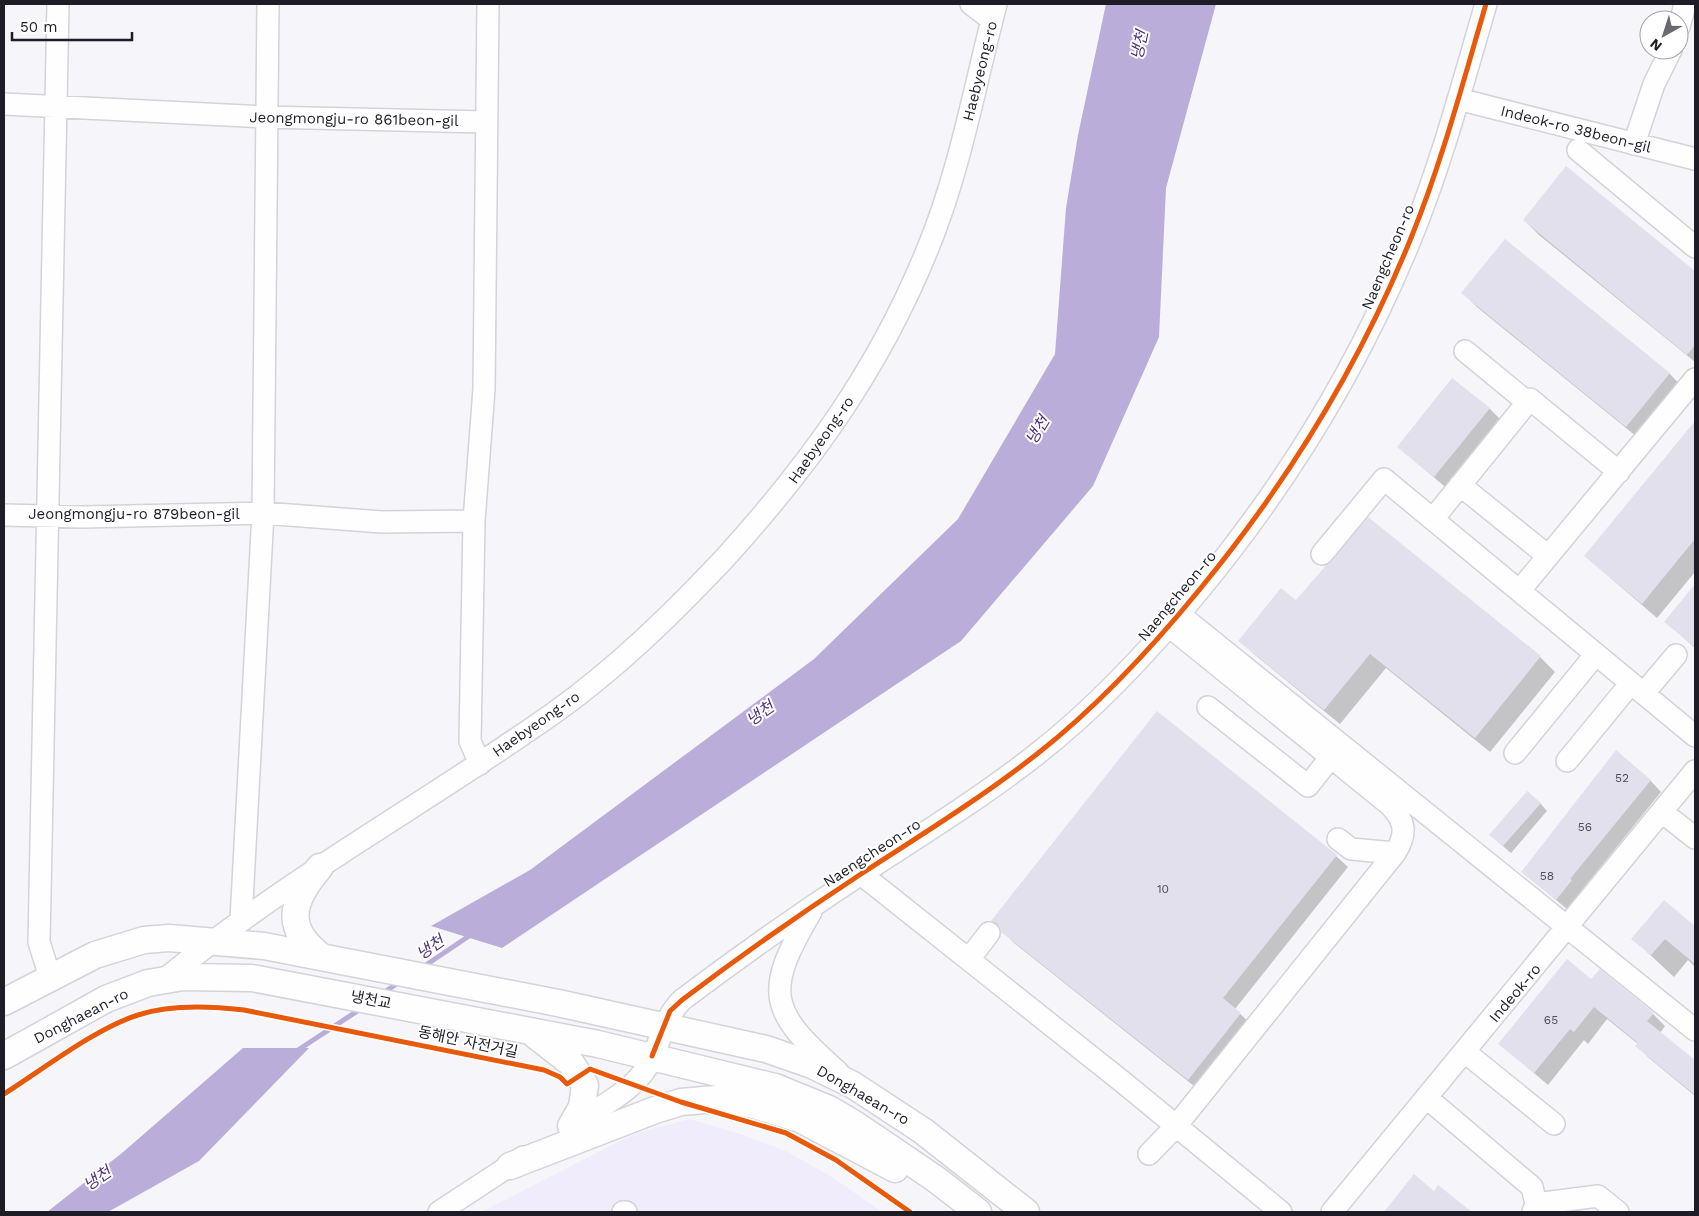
<svg xmlns="http://www.w3.org/2000/svg" width="1699" height="1216" font-family="'Work Sans','Noto Sans KR',sans-serif">
<style>
.built{fill:#f0ecfb}
.water{fill:#baadda}
.shadow{fill:#0003}
.lines{fill:none;stroke-linecap:round;stroke-linejoin:round}
.stream{stroke:#baadda;stroke-width:5}
.building{fill:#e3e0ed}
.minor-casing{stroke:#d4d2da;stroke-width:24}
.major-casing{stroke:#d4d2da;stroke-width:29}
.minor{stroke:#fefefe;stroke-width:21}
.major{stroke:#fefefe;stroke-width:26}
.cycleway-casing{stroke:#fff;stroke-width:8}
.cycleway{stroke:#e8590c;stroke-width:5}
.labels{text-anchor:middle;stroke-width:4;stroke-linejoin:round;paint-order:stroke}
.number-label{font-size:12px;fill:#504d58}
.street-label{font-size:15px;fill:#1f1c27;stroke:#fff}
.water-label{font-size:16px;font-style:italic;fill:#4d317b;stroke:#fff}
</style>
<rect width="100%" height="100%" fill="#f6f5f9"/>
<path class="built" d="M690,1119L743,1135L786,1151L832,1177L882,1212H481L634,1134Z"/>
<path class="water" d="M1106,4H1216L1166,188L1159,337L1093,486L961,641L502,948L431,926L530,870L814,659L958,519L1055,354L1066,208L1078,135Z
M243,1048H309L199,1161L108,1212H47L122,1153Z"/>
<path class="shadow" d="M1567,168L1695,273V362L1539,235L1524,220Z
M1506,241L1670,374L1684,389L1642,441L1478,308L1463,293Z
M1489,408L1504,423L1450,491L1398,447Z
M1695,423V572L1657,618L1585,556Z
M1695,586V648L1666,622Z
M1297,602L1540,657L1555,672L1490,752L1386,668L1340,724L1255,655L1240,640Z
M1650,780L1661,792L1581,891L1583,893L1568,910L1523,872Z
M1540,803L1547,811L1511,853L1498,842Z
M1336,856L1348,867L1235,1009L1252,1025L1199,1090L1014,943L992,921Z
M1664,902L1695,927V967L1688,960L1674,977L1633,939Z
M1591,981L1653,1014L1665,1026L1660,1033L1695,1061V1096L1649,1058L1637,1046L1638,1044L1607,1019L1588,1044L1584,1040L1548,1085L1500,1044Z
M1439,1187L1470,1212H1393L1388,1208L1434,1192Z"/>
<g class="lines">
<path class="stream" d="M423,967L472,934
M383,993L401,981
M298,1050L362,1008"/>
</g>
<path class="building" d="M1566,166L1695,271V345L1687,355L1523,220Z
M1505,239L1670,373L1626,427L1461,293Z
M1452,378L1490,408L1434,477L1397,447Z
M1695,421V539L1642,604L1584,556Z
M1368,517L1541,656L1475,738L1370,654L1324,710L1238,641L1281,588L1296,600Z
M1695,584V647L1664,622Z
M1157,711L1337,855L1223,998L1241,1013L1188,1080L1001,932L997,923L991,921Z
M1616,750L1651,780L1570,879L1572,880L1556,900L1521,872Z
M1527,791L1541,803L1503,846L1489,835Z
M1664,900L1695,926V964L1665,939L1651,955L1631,939Z
M1567,959L1591,979L1600,969L1654,1013L1647,1021L1695,1060V1095L1635,1046L1638,1043L1594,1007L1574,1032L1570,1029L1534,1073L1498,1044Z
M1414,1174L1434,1191L1438,1185L1472,1212H1384Z"/>
<g class="lines">
<g class="minor-casing">
<path id="minor" d="M971,4L992,20
M1679,27L1685,4
M1458,99L1695,159
M4,104L265,117L486,122
M1634,144L1654,84L1671,50
M1578,150L1695,247
M1465,351L1527,402
M1460,485L1548,556
M4,515L83,517L263,513L382,522L474,521
M1433,519L1530,399L1619,472
M1322,554L1384,479L1695,736
M1520,590L1695,379
M1180,615L1695,1030
M1644,693L1676,655
M1208,707L1308,786L1330,758
M1515,753L1596,654
M1567,761L1631,683
M480,764L470,741L474,521L484,389L488,4
M1662,812L1695,838
M1338,839L1351,849L1395,853
M861,874L1124,1083L1281,1212
M811,912C763,993 769,1011 838,1072
M241,920L263,513L268,4
M969,959L989,933
M50,977L39,942L58,4
M165,979C286,880 423,805 551,715C615,670 670,616 724,559C811,463 879,369 928,248C960,170 975,85 996,4
M1465,1052L1554,1124
M1427,1098L1532,1187L1536,1204L1533,1212
M572,1125C596,1109 631,1093 647,1067C661,1044 662,1020 682,1000C740,956 800,914 861,874C921,835 981,798 1037,754C1097,707 1151,649 1200,589C1288,482 1359,366 1411,238C1442,162 1463,82 1486,4
M1149,1154L1176,1126L1395,853C1407,834 1406,822 1390,805L1169,626
M1536,1204L1598,1196L1618,1212
M439,1212L523,1157
M623,1212H626
M1332,1212L1695,771"/>
</g>
<g class="major-casing">
<path id="major" d="M320,867C291,901 283,928 322,957
M4,1002L95,955L144,940L169,938L264,946L558,1003L766,1049L812,1065L853,1085L923,1131L1026,1212
M535,1035L571,1063L585,1085L582,1107L571,1126
M4,1056L106,999L148,983L183,977L252,978L598,1044L775,1087L829,1109L856,1125L937,1180L978,1212
M510,1166L655,1110L681,1102L716,1099L754,1105L800,1119L895,1169"/>
</g>
<use href="#minor" class="minor"/>
<use href="#major" class="major"/>
<g class="cycleway-casing">
<path id="cycleway" d="M652,1056L670,1011L682,1000C740,956 800,914 861,874C921,835 981,798 1037,754C1097,707 1151,649 1200,589C1288,482 1359,366 1411,238C1442,162 1463,82 1486,4
M4,1094C42,1070 96,1028 138,1015C171,1004 210,1006 244,1010L544,1070L560,1077L567,1084L590,1069L681,1102L786,1133L836,1160L910,1212"/>
</g>
<use href="#cycleway" class="cycleway"/>
</g>
<g class="labels">
<g class="number-label">
<text x="1622" y="782">52</text>
<text x="1585" y="831">56</text>
<text x="1547" y="880">58</text>
<text x="1163" y="893">10</text>
<text x="1551" y="1024">65</text>
</g>
<g class="street-label">
<text transform="translate(980 71) rotate(-76)" y="5">Haebyeong-ro</text>
<text transform="translate(354 119) rotate(1)" y="5">Jeongmongju-ro 861beon-gil</text>
<text transform="translate(1576 129) rotate(14)" y="5">Indeok-ro 38beon-gil</text>
<text transform="translate(1388 257) rotate(-67)" y="5">Naengcheon-ro</text>
<text transform="translate(821 440) rotate(-55)" y="5">Haebyeong-ro</text>
<text x="134" y="519">Jeongmongju-ro 879beon-gil</text>
<text transform="translate(1177 596) rotate(-50)" y="5">Naengcheon-ro</text>
<text transform="translate(536 724) rotate(-35)" y="5">Haebyeong-ro</text>
<text transform="translate(872 853) rotate(-33)" y="5">Naengcheon-ro</text>
<text transform="translate(1515 993) rotate(-50)" y="5">Indeok-ro</text>
<text transform="translate(371 1000) rotate(11)" y="5">냉천교</text>
<text transform="translate(81 1016) rotate(-27)" y="5">Donghaean-ro</text>
<text transform="translate(468 1042) rotate(12)" y="5">동해안 자전거길</text>
<text transform="translate(863 1095) rotate(30)" y="5">Donghaean-ro</text>
</g>
<g class="water-label">
<text transform="translate(1139 45) rotate(-78)" y="6">냉천</text>
<text transform="translate(1037 430) rotate(-59)" y="6">냉천</text>
<text transform="translate(760 713) rotate(-36)" y="6">냉천</text>
<text transform="translate(430 947) rotate(-34)" y="6">냉천</text>
<text transform="translate(97 1178) rotate(-34)" y="6">냉천</text>
</g>
</g>
<rect width="1699" height="1216" fill="none" stroke="#1f1c27" stroke-width="10"/>
<g transform="translate(1664 35) rotate(219)"><circle r="24" fill="#ffffff" stroke="#a5a4a9"/>
<path d="M0-4L9 19L0 12L-9 19Z" fill="#6a6870"/>
<text y="-8" font-size="14" font-weight="bold" text-anchor="middle" fill="#1f1c27">N</text>
</g>
<path d="M12 32v8h120v-8" fill="none" stroke="#1f1c27" stroke-width="2.5"/>
<text x="20" y="32" font-size="15" fill="#1f1c27" stroke="#ffffff" stroke-width="4" paint-order="stroke">50 m</text>
</svg>
